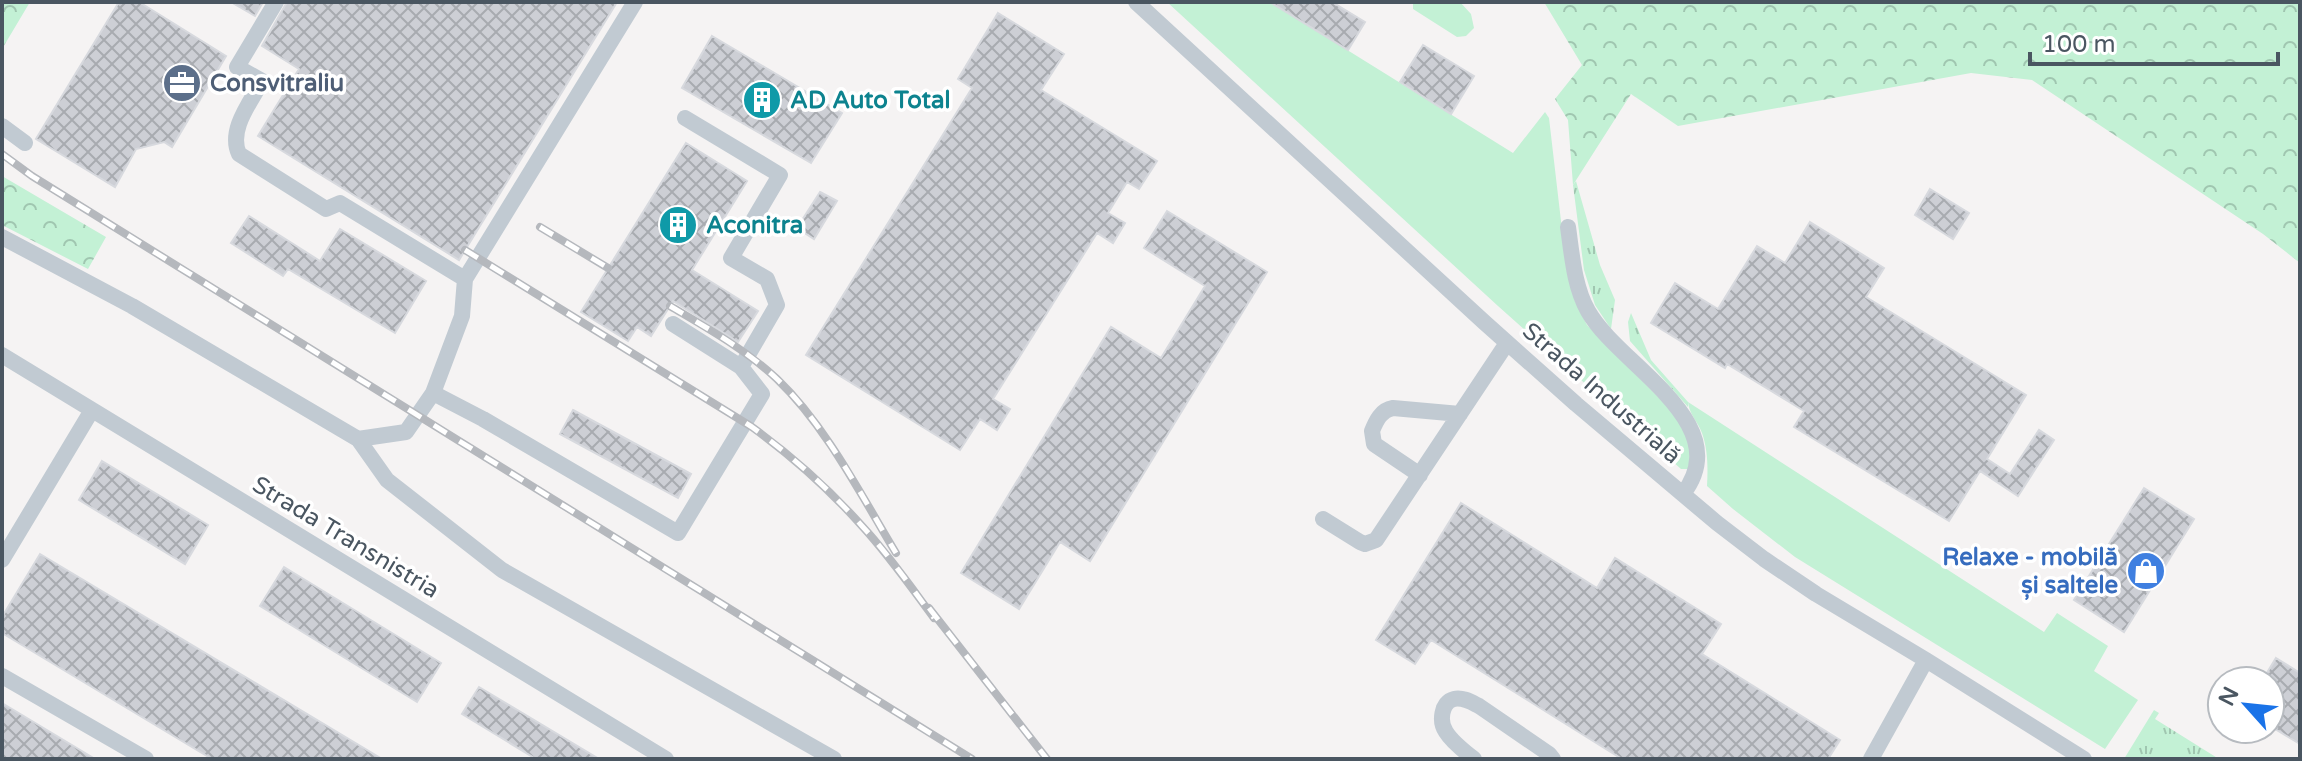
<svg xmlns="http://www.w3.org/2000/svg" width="2302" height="761" font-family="'Varela Round',sans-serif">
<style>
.grass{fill:url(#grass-tufts)}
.forest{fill:url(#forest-crowns)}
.garden{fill:#c3f1d5}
.building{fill:url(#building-cross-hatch);stroke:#d7d9de;stroke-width:2}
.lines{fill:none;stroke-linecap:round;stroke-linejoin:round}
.minor{stroke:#c1cad2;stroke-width:16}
.rail-casing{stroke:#b5b8bd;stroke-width:8}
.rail{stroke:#fff;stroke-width:5;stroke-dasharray:15;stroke-linecap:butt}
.labels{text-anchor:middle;stroke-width:7;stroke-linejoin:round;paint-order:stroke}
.service-label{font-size:24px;font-weight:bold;fill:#4e5e75;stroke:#fff;text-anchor:start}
.culture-label{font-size:24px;font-weight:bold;fill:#0d838f;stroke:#fff;text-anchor:start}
.street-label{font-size:24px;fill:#4a5661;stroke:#fff}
.shop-label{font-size:24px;font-weight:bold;fill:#366cbe;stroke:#fff;text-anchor:end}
</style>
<defs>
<pattern id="grass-tufts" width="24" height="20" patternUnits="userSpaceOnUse" patternTransform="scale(2)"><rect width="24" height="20" fill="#c3f1d5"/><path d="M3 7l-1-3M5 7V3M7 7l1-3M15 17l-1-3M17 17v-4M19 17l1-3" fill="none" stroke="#a0c6b0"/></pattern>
<pattern id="forest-crowns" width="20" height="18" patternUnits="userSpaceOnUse" patternTransform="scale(2)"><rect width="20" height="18" fill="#c3f1d5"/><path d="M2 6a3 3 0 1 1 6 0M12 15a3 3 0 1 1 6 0" fill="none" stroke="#a0c6b0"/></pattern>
<pattern id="building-cross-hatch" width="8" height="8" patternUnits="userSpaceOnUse" patternTransform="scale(2)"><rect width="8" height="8" fill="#cdcfd5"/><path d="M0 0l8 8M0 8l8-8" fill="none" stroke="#a8abb0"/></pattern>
</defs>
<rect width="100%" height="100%" fill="#f5f3f3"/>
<path class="grass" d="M1576,181L1600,265L1615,300L1611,329L1595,305L1584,270L1573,185Z
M1631,313L1651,360L1688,402V407L1630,341L1628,322Z
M2154,710L2159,713L2155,719L2219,759H2124Z"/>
<path class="forest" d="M2,2H30L2,49Z
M1544,2H2300V263L2263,234L2032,80L1971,73L1678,126L1631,94L1573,185L1568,120L1555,99L1582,65Z
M2,176L106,237L88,269L2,225Z"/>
<path class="garden" d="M1167,2H1270L1513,153L1545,112L1549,118L1566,264L1575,301L1587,325L1674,413L1690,439L1691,469H1681L1498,306Z
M1413,2H1460L1471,14L1474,28L1466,36L1457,37L1413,9Z
M1688,402L2044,632L2057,613L2108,646L2094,671L2138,700L2105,749L1795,557L1733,509L1707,486C1708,468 1708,450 1702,433C1698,422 1689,414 1688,402Z"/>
<path class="building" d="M119,2H139L226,56L172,147L164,142L136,149L115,187L36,139Z
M231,2H263L255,16Z
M287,2H617L459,260L258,136L299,69L262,46Z
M1270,2H1332L1365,22L1348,50Z
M998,13L1064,54L1041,90L1157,161L1139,189L1127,182L1108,213L1125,223L1113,243L1097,233L993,399L1010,409L997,430L980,419L960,450L806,355L972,88L958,79Z
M712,36L842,113L811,163L682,88Z
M1423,45L1474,76L1451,114L1400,82Z
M686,143L747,181L692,270L758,311L738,342L673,301L651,336L637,327L628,341L581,312Z
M1930,189L1969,213L1953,239L1915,215Z
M820,192L837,201L814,239L797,228Z
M1167,211L1267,272L1090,561L1060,542L1019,609L961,573L1111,327L1161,358L1205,286L1144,248Z
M249,216L320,261L340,229L426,281L395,333L288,269L283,276L231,243Z
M1810,222L1884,268L1866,297L2026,395L1987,459L2010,474L2039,430L2054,440L2018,496L1980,471L1949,521L1794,427L1804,411L1727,364L1725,368L1651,323L1675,283L1718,309L1757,246L1785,263Z
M573,410L691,474L678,498L560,434Z
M102,461L208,525L185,564L79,500Z
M2144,488L2194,519L2124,632L2074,600Z
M1461,503L1597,588L1615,558L1721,624L1702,654L1840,740L1828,759H1622L1431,640L1415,664L1376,640Z
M40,554L382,759H212L2,633V617Z
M284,567L441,663L417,702L260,606Z
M2276,658L2300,673V744L2270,726V681H2262Z
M479,687L599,759H536L462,714Z
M2,703L95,759H2Z"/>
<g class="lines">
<path class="minor" d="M276,2L237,67L262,81C250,103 228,130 239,154L326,209L340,203L465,279
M1136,2L1484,322L1576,404L1717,523L1764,559L1816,594L1926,660L2084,759
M2,126L25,143
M1568,227C1572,255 1574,286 1588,311C1618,365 1738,422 1683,494
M2,237L132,306L358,439L406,432L433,393L483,419L678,533L762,394L741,367L777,305L767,279L731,258L780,175L685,118
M673,324L741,367
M2,355L666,759
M433,393L462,316L465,279L635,2
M358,439L387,480L502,570L834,759
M1420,475L1374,444L1372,431C1376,421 1381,410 1393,408L1460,414
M1323,519L1360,542L1365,544L1376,540L1507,343
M2,560L92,410
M2,676L146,759
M1474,759C1464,751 1452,742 1446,732C1439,722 1441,702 1454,699C1463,697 1471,702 1479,706L1549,754L1553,759
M1871,759L1926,660"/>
<g class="rail-casing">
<path id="rail" d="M2,154L32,176L972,759
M540,227L608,268
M465,250L752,427C792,456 829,489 862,526C888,554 911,587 934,618
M670,306C707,328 745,349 777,379C826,426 861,495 896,553
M929,608L1047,759"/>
</g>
<use href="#rail" class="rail"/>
</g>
<defs>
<g id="office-disc" transform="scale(2)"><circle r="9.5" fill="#5c6f8a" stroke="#fff"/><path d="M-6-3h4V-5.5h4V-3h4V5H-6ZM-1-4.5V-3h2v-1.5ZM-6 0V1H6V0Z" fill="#fff"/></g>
<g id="building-disc" transform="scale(2)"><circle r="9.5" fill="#0f9aa8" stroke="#fff"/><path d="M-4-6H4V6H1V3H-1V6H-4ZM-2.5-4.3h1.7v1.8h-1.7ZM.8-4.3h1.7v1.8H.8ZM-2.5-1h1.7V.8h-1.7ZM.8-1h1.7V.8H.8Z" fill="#fff"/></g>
<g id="shop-disc" transform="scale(2)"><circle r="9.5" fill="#3f7fe0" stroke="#fff"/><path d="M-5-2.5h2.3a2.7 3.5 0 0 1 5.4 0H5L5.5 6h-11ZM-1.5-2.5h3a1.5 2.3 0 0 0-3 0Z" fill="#fff"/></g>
</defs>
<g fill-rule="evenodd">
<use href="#office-disc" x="182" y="83"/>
<use href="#building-disc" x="762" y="100"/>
<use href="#building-disc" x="678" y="225"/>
<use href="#shop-disc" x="2146" y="571"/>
</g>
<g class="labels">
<g class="service-label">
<text x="210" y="91">Consvitraliu</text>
</g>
<g class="culture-label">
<text x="790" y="108">AD Auto Total</text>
<text x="706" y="233">Aconitra</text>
</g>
<g class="street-label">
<text transform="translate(1602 393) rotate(41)" y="8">Strada Industrială</text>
<text transform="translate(346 537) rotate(31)" y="8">Strada Transnistria</text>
</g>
<g class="shop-label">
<text x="2118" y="565">Relaxe - mobilă<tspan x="2118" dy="28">și saltele</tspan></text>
</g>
</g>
<rect width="2302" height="761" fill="none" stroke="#4a5661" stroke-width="8"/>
<g transform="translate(2246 705) rotate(297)"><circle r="38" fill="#ffffff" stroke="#b7bbc0" stroke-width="2"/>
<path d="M0-6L14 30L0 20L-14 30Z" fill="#1a73e8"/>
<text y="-12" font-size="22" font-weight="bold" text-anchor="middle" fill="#4a5661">N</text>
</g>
<path d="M2030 52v12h248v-12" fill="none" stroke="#4a5661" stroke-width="4"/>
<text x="2042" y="52" font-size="24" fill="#4a5661" stroke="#ffffff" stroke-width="6" paint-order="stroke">100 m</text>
</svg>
